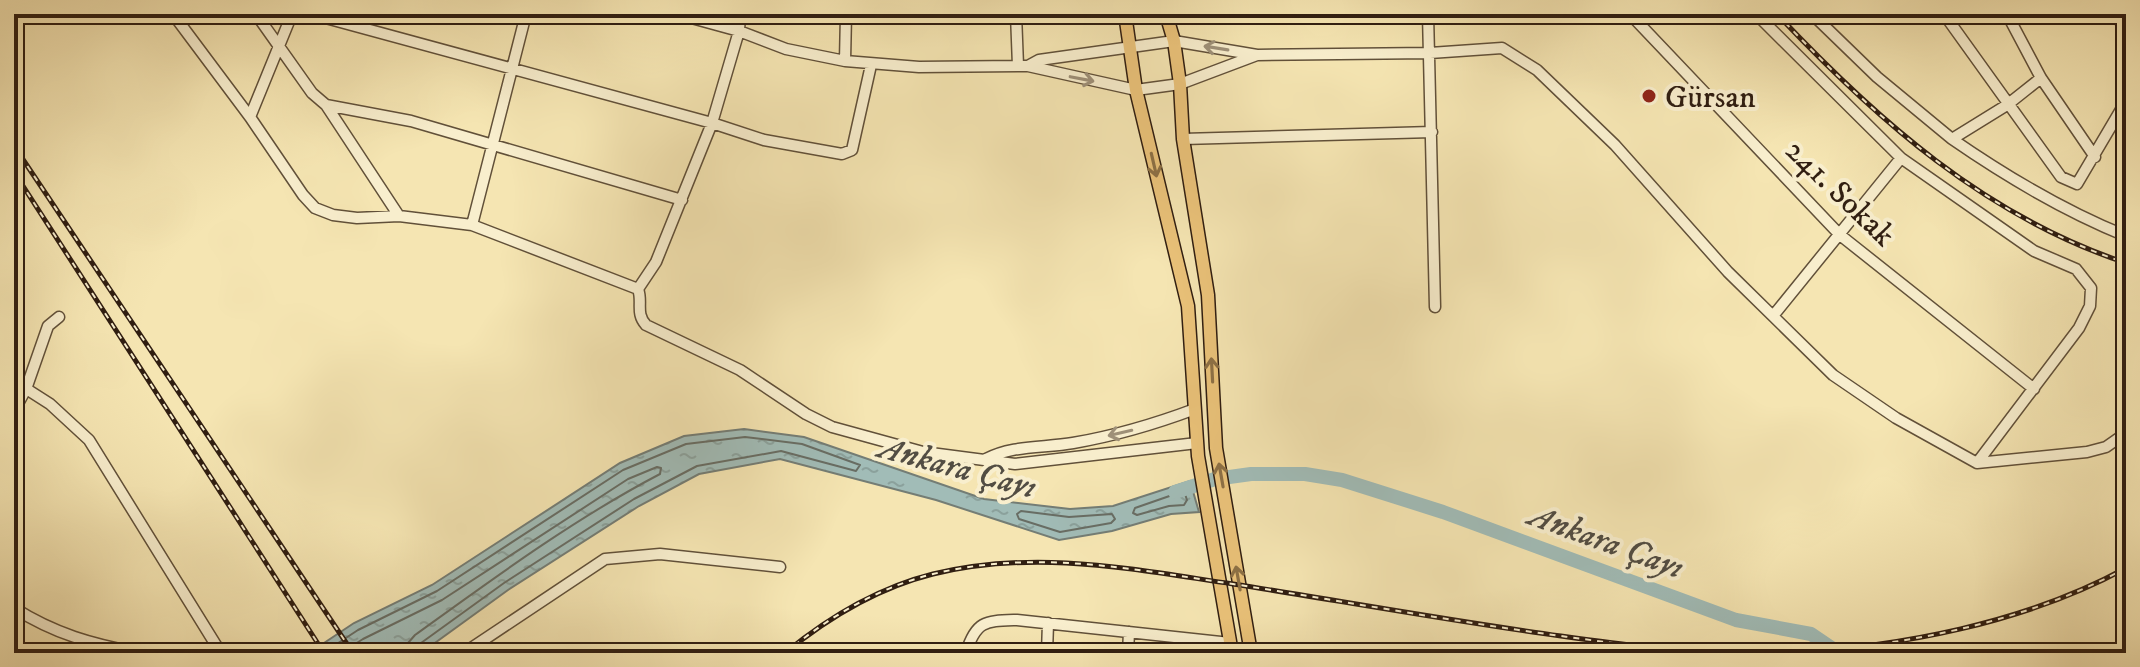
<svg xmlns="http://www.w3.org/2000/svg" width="2140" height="667" font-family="'IM FELL DW Pica',serif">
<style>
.water{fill:url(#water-ripples);stroke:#747d75;stroke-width:2}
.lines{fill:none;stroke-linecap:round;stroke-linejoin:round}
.shore{stroke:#686d64;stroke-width:2}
.river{stroke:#a1bcb7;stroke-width:14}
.minor-casing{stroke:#615039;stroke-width:13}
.major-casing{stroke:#301e11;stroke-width:15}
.minor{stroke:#f8eecd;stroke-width:10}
.major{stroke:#eac279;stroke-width:12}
.rail-casing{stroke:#301e11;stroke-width:5}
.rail{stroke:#f8eecd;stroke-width:2;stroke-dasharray:6;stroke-linecap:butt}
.oneway{stroke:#9e9078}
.oneway2{stroke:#8d7045}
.poi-dot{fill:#8f2418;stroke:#f8eecd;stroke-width:3}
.labels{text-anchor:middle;stroke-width:8;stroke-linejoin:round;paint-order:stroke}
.poi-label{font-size:32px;fill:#301e11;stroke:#f8eecd;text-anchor:start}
.street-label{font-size:32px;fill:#301e11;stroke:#f8eecd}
.water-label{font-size:34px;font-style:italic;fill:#524d43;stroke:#f8eecd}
</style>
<defs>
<pattern id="water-ripples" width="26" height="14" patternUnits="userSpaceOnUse" patternTransform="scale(2)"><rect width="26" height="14" fill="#a1bcb7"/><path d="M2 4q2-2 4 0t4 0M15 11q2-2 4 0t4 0" fill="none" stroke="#8ba19c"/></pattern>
</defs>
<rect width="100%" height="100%" fill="#f5e5b2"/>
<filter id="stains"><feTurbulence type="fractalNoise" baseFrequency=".0025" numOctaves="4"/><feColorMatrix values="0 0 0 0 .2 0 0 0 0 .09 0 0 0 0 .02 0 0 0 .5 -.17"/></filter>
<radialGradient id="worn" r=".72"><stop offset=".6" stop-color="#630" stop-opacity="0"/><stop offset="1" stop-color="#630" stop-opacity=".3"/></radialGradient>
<path class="water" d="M744,429L804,437L984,499L1070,509L1113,506L1190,481L1199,512L1171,514L1112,531L1059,540L936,500L780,459L699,474L639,506L508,590L421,653H309L354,623L432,585L620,463L684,436Z"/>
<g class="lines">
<path class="shore" d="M1181,492L1185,494L1187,500L1184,505L1169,506L1137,515L1133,513L1135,508Z
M1021,511L1069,517L1112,514L1115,519L1111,523L1060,532L1019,519L1017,514Z
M323,653L358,630L437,591L623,470L686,444L745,437L802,444L860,465L856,471L781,451L697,466L634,499L504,583L421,643L417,653
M341,653L363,639L442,600L628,479L657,467L661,468L660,474C574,519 494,578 415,635L408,643L407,653"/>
<path class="river" d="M1175,492L1215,479L1251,474H1305L1342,480L1443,512L1736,620L1811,634L1839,653"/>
<g class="minor-casing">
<path id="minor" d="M173,14L250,117L303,195L315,208L333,215L357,218L399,216L472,225L638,289
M256,14L312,93L326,105L399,216
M311,14L712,123L764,140L842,154L852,150L871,65
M677,14L739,31L786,49L845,61L919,67L1028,66L1136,90L1180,84L1257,55
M740,14L739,31L712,123L656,262L638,289C643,302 635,313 646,325L740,370L806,414L832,427L923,452L1015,464L1197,443
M1016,14L1018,66
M1428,14L1435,307
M1630,14L1840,235L2034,389
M1756,14L1901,158L2034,251L2076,269L2091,288L2090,306L2079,328L1977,463
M1812,14L1877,77L1952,139L2007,105L2041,78
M1944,14L2061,177L2077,184L2126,101
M2007,14L2041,78L2095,157
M2114,14L2126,29
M845,61L846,14
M1028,66L1039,60L1174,41L1257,55L1430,53L1502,48L1537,70L1615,145L1728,272L1833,375L1896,418L1977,463L2087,452L2106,447L2126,433
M326,105L411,121L682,200
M250,117L292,14
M1183,139L1432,132
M1952,139C2007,177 2064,211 2126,236
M472,225L526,14
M1773,316L1901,158
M14,381L50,404L89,440L219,650L217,653
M14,411L26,389L48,326L59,317
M986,459C1012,445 1044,448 1073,443C1114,436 1155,424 1195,409
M14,608C55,634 92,644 139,653
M464,653L605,559L660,554L780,567
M966,653C976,620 986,621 1017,620L1230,643
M1047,653L1048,623
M1128,653L1129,632"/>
</g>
<g class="major-casing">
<path id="major" d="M1125,14L1136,90L1188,306L1198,456L1232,653
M1166,14L1174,41L1180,84L1183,139L1208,295L1216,448L1251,653"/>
</g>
<use href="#minor" class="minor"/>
<use href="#major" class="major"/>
<g class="rail-casing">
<path id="rail" d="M1777,14C1877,120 1985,216 2126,263
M14,146L353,653
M14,172L324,653
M785,653C829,617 877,588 933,574C1036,549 1131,569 1233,584C1342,601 1451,621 1561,636C1619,644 1677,652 1735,653
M1785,653C1900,647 2025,623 2126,568"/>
</g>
<use href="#rail" class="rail"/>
</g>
<defs><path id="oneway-shaft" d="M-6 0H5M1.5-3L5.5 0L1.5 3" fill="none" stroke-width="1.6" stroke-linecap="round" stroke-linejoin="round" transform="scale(2)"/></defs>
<g class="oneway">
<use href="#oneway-shaft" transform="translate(1216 48) rotate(-171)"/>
<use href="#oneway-shaft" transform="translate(1082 79) rotate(11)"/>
<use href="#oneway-shaft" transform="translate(1120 433) rotate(167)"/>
</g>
<g class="oneway2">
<use href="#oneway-shaft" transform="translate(1154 165) rotate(77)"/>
<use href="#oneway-shaft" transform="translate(1212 370) rotate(-93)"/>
<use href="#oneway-shaft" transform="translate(1221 475) rotate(-100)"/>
<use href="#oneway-shaft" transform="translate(1238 578) rotate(-100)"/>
</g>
<circle class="poi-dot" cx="1649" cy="96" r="8"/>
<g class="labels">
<g class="poi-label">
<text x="1665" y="107">Gürsan</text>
</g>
<g class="street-label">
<text transform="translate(1841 192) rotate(44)" y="11">241. Sokak</text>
</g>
<g class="water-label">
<text transform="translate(958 466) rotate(15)" y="12">Ankara Çayı</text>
<text transform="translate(1607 540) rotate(20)" y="12">Ankara Çayı</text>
</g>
</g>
<rect width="2140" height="667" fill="none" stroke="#f5e5b2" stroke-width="48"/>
<rect x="16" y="16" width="2108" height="635" fill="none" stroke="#301e11" stroke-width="4"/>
<rect x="24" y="24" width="2092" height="619" fill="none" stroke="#301e11" stroke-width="2"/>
<rect width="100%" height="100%" filter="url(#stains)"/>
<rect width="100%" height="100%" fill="url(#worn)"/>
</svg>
